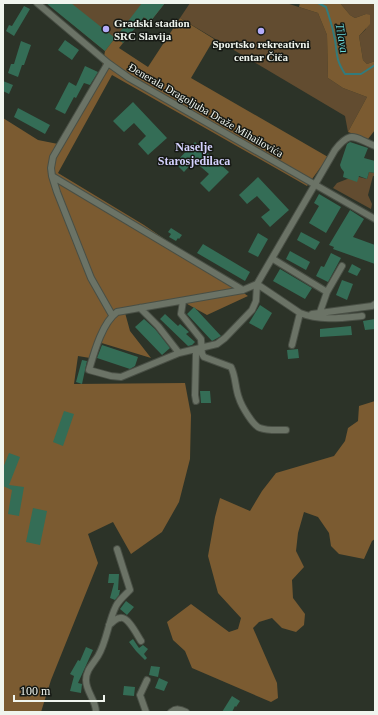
<svg xmlns="http://www.w3.org/2000/svg" width="378" height="715" font-family="Georgia,serif">
<style>
.green{fill:#624c30}
.forest{fill:#7b5b31}
.lines{fill:none;stroke-linecap:round;stroke-linejoin:round}
.stream{stroke:#327b7c;stroke-width:2}
.building{fill:#346d56}
.minor-casing{stroke:#494f45;stroke-width:8}
.minor{stroke:#6b7366;stroke-width:6}
.poi-dot{fill:#b4acf9;stroke:#161914;stroke-width:1.5}
.labels{text-anchor:middle;stroke-width:3;stroke-linejoin:round;paint-order:stroke}
.poi-label{font-size:11px;font-weight:bold;fill:#f0f5ee;stroke:#161914;text-anchor:start}
.street-label{font-size:11px;fill:#f0f5ee;stroke:#161914}
.water-label{font-size:12px;font-style:italic;fill:#69d8d9;stroke:#161914}
.neighbourhood-label{font-size:12px;font-weight:bold;fill:#d5d2fe;stroke:#161914}
</style>
<rect width="100%" height="100%" fill="#2c3328"/>
<path class="green" d="M47,3H165L150,22L143,17L123,43L116,37L105,51Z
M190,3H286L318,13L327,35L328,78L343,88L367,97L348,132L345,116L180,18Z
M340,3H375V61L367,64L363,60L359,36L366,29V14L355,18L350,15Z
M369,172L375,173V176H373L368,195L372,204L371,209L333,188L337,183L355,176L367,179Z"/>
<path class="forest" d="M300,3H340L350,15L355,18L366,14L370,15V24L359,36L363,60L367,64L375,61V130L368,139L348,132L367,97L343,88L328,78L327,35L318,13L299,7Z
M180,18L214,39L191,78L328,157L307,186L112,75L58,173L144,225L248,296L207,315L180,300L124,309L130,331L151,358L95,341L90,358L78,356L74,384L185,383L191,415L190,459L179,502L162,532L131,554L113,522L88,534L98,563L51,680L41,712H3V118L38,140L58,144L102,68L105,51L115,38L116,37L123,43L119,48L148,67Z
M375,401V539L372,541L364,559L339,554L331,546L329,533L318,517L304,512L298,533L296,551L304,567L292,580L293,598L305,614L304,625L296,632L282,628L272,618L259,622L253,628L277,683L278,698L271,702L192,668L185,651L173,640L167,622L191,604L229,632L238,629L241,618L218,593L208,556L215,517L220,498L250,511L262,491L276,473L334,456L345,441L348,428L358,421L359,406Z"/>
<g class="lines">
<path class="stream" d="M318,3L326,7C329,16 332,25 334,35C338,52 334,57 345,74H361L375,65"/>
</g>
<path class="building" d="M46,3H71L115,38L105,51Z
M142,3H165L150,22L144,17L123,43L116,37Z
M24,6L30,9L14,36L6,31L9,25L12,26Z
M65,40L79,50L72,60L58,50Z
M21,41L31,45L24,65H22L18,77L8,73L11,64H14Z
M85,66L98,72L90,85L84,83L76,98L74,97L65,114L55,109L69,82L76,86Z
M3,81L13,85L9,94L3,91Z
M133,102L167,138L148,155L138,144L146,136L134,123L124,132L113,121Z
M18,108L50,125L45,134L14,117Z
M195,142L229,172L209,192L200,183L209,174L194,161L184,172L175,163Z
M350,142L368,148L364,158L375,161V173L369,172L367,179L359,176L357,182L343,177L344,172L341,168L340,165L347,144Z
M258,177L289,210L270,227L261,217L270,210L257,196L247,204L239,195Z
M319,194L341,207L326,233L309,223L319,206L314,203Z
M350,210L364,219L353,237L375,245V264L333,249L334,247L329,245Z
M171,228L182,235L179,239L178,238L176,241L169,237L171,234L168,232Z
M301,232L320,242L315,250L297,240Z
M258,233L268,239L258,257L248,252Z
M203,244L250,272L245,281L197,253Z
M290,251L310,262L306,270L286,259Z
M331,253L341,258L328,282L316,276L321,266L324,267Z
M352,264L361,269L357,276L348,272Z
M280,269L312,288L305,299L273,281Z
M342,280L353,284L347,300L336,295Z
M260,305L272,313L262,330L249,323Z
M194,307L221,336L212,341L187,314Z
M165,314L178,326L180,324L189,332L186,334L195,342L192,345L188,346L160,319Z
M144,319L155,329L170,348L162,355L135,327Z
M375,319V329L365,330L363,321Z
M351,326L352,335L320,337V329Z
M102,345L138,357L135,366L130,369L97,358Z
M298,349L299,358L288,359L287,350Z
M82,360L87,361L82,384L76,382Z
M200,391H210L211,403H201Z
M64,411L74,414L63,446L53,442Z
M9,453L20,457L9,485L24,487L19,516L8,514L12,490L3,486V468Z
M33,508L47,511L40,545L26,542Z
M109,574H119L118,590H120L119,595L115,600L110,598L114,583H108Z
M126,601L134,607L127,615L120,609Z
M133,639L139,648L143,645L148,649L144,654L147,658L145,660L136,651L129,642Z
M86,647L93,650L78,683L82,684L81,693L70,691L74,676L70,674L78,660L80,661Z
M151,666L160,667L158,677L149,675Z
M159,678L168,682L164,691L155,688Z
M124,686L135,687L134,696L123,695Z
M232,696L240,701L236,707L235,706L232,712H222Z"/>
<g class="lines">
<g class="minor-casing">
<path id="minor" d="M37,3L108,63L129,78L375,219
M108,63L53,157L51,168L52,176L243,290
M52,176L57,192L91,278L112,315
M273,259L327,292
M257,284L256,301L252,310L225,338L217,344L179,353L121,377L111,376L89,370C94,353 102,323 117,312L243,290L257,284L335,150C351,130 353,137 375,146
M257,284L300,313C320,321 342,318 362,316
M183,301L181,314L201,339L202,354L204,357L231,367C236,377 235,388 239,398C241,405 253,426 260,428C268,431 278,430 286,430
M140,308L158,326L179,353
M320,312L327,292L342,266
M312,314L372,306L375,304
M292,345L300,313
M196,401L195,395L196,353L201,347
M109,625C112,623 116,618 120,618C128,616 137,635 141,641
M96,712C96,700 86,692 86,680C86,670 93,664 98,656C107,641 108,622 116,606C119,600 125,595 130,590L117,549
M146,712L140,695L147,680
M171,712C176,708 180,709 186,712"/>
</g>
<use href="#minor" class="minor"/>
</g>
<g class="poi-dot">
<circle cx="106" cy="29" r="4"/>
<circle cx="261" cy="31" r="4"/>
</g>
<g class="labels">
<g class="poi-label">
<text x="114" y="27">Gradski stadion<tspan x="114" dy="13">SRC Slavija</tspan></text>
<text x="261" y="48" text-anchor="middle">Sportsko rekreativni<tspan x="261" dy="13">centar Čiča</tspan></text>
</g>
<g class="street-label">
<text transform="translate(206 110) rotate(30)" y="4">Đenerala Dragoljuba Draže Mihailovića</text>
</g>
<g class="water-label">
<text transform="translate(342 38) rotate(80)" y="4">Tilava</text>
</g>
<g class="neighbourhood-label">
<text x="194" y="151">Naselje<tspan x="194" dy="14">Starosjedilaca</tspan></text>
</g>
</g>
<rect width="378" height="715" fill="none" stroke="#f0f5ee" stroke-width="8"/>
<path d="M14 695v6h90v-6" fill="none" stroke="#f0f5ee" stroke-width="2"/>
<text x="20" y="695" font-size="12" fill="#f0f5ee" stroke="#161914" stroke-width="3" paint-order="stroke">100 m</text>
</svg>
